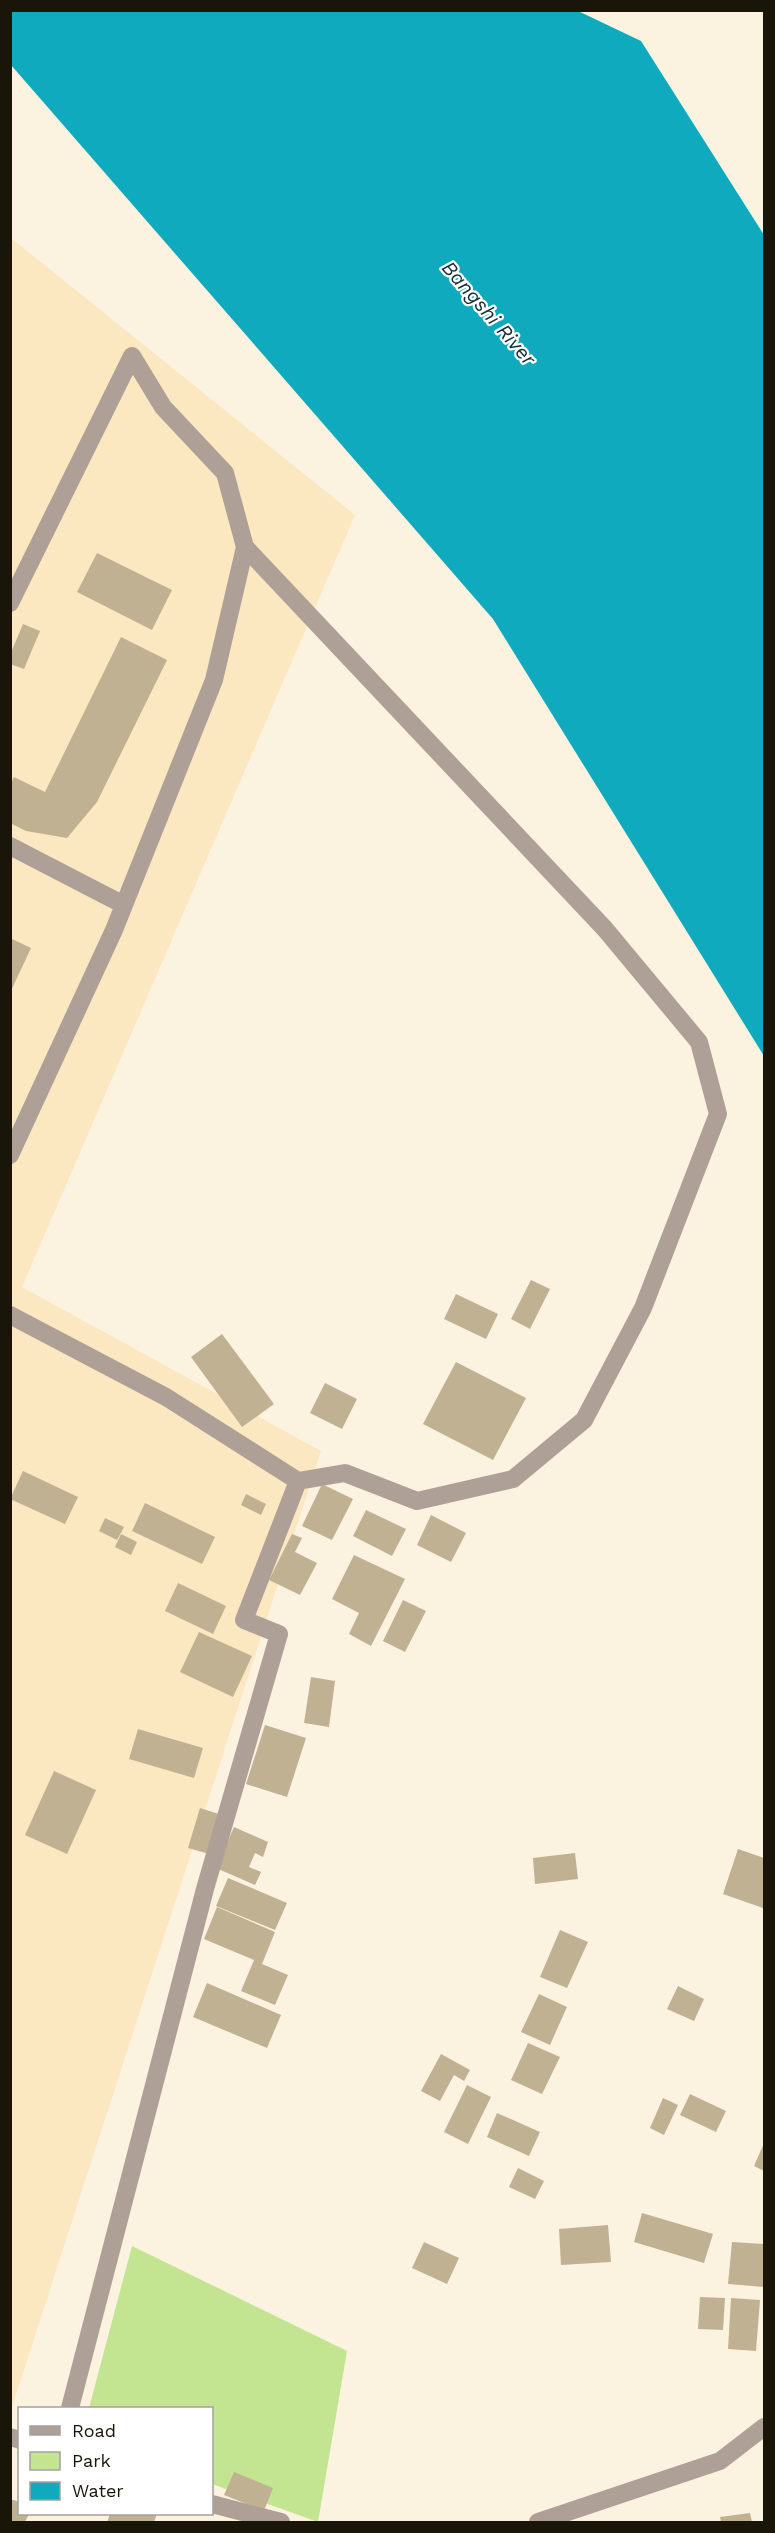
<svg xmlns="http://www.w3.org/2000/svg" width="775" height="2533" font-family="'Work Sans',sans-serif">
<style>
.built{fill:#fbe7c0}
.green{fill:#c3e592}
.water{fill:#0faabe}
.building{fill:#c1b193}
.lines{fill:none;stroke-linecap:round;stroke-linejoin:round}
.minor{stroke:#aea097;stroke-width:18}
.labels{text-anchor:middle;stroke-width:4.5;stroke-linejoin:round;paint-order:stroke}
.water-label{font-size:20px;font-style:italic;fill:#172d31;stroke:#fff}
</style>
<rect width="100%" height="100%" fill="#fcf2e0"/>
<path class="built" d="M11,238L355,515L22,1287L321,1451L11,2410Z"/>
<path class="green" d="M132,2246L347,2351L318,2522L212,2484V2408H89Z"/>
<path class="water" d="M11,10L578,11L641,41L764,235V1056L493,619L11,65Z"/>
<path class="building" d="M97,553L172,590L152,630L77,592Z
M23,624L40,631L24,669L10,664V655Z
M121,637L167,660L97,802L67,838L26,831L10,823V785L14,777L45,792Z
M10,938L31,948L10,993Z
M531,1280L550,1289L530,1329L511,1319Z
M456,1294L498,1314L486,1339L444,1319Z
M222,1334L274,1404L242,1427L191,1357Z
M456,1362L526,1398L493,1460L423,1424Z
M325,1383L357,1399L342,1429L310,1413Z
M23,1471L78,1497L65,1524L10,1499Z
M322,1484L353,1499L332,1540L302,1526Z
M246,1494L266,1504L261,1515L241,1505Z
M145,1503L215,1537L202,1564L132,1531Z
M366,1510L406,1529L392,1556L353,1536Z
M431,1515L466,1533L451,1562L417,1545Z
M105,1518L124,1527L117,1540L99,1531Z
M121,1534L137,1542L131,1555L115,1547Z
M292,1534L302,1538L295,1552L317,1563L300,1595L269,1580Z
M354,1555L405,1579L371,1646L349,1634L359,1613L332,1599Z
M178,1583L226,1606L213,1634L165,1611Z
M403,1600L426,1611L405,1652L383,1641Z
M199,1632L252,1656L233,1697L180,1672Z
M311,1677L335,1681L329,1727L304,1723Z
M265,1725L306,1738L287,1797L246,1784Z
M138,1729L203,1748L194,1778L129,1759Z
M54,1771L96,1790L67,1854L25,1835Z
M200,1808L222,1815L209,1854L188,1848Z
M234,1827L268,1842L263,1857L255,1853L249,1867L261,1872L255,1885L216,1868Z
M738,1849L764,1858L763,1908L723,1894Z
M575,1853L578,1879L535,1884L533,1858Z
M228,1878L287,1903L275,1930L216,1906Z
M217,1907L275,1932L262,1964L288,1975L275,2005L241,1991L254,1960L204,1939Z
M560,1930L588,1942L567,1988L540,1977Z
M207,1983L281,2015L267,2048L193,2017Z
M678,1986L704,1999L694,2021L667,2009Z
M539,1994L567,2007L550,2045L521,2032Z
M528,2043L560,2057L542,2094L511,2080Z
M441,2054L470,2070L464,2081L454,2075L440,2101L421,2091Z
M467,2085L491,2097L468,2144L444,2132Z
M690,2094L726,2111L716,2132L680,2115Z
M663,2098L678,2105L664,2135L650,2128Z
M497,2113L540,2132L529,2156L487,2137Z
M764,2143V2171L754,2166Z
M518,2168L544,2181L535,2199L509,2187Z
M642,2213L713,2234L704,2263L634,2242Z
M608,2225L611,2262L561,2265L559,2229Z
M424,2242L459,2258L447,2284L412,2268Z
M732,2242L764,2244V2287L728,2284Z
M700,2297L725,2298L723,2330L698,2329Z
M731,2298L760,2300L756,2351L728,2349Z
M234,2472L273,2488L264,2511L224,2495Z
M10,2499L20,2502V2514H29L25,2522H10Z
M750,2513L752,2522H721L720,2517Z
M110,2514H157L154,2522H107Z"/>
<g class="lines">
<path class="minor" d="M245,547L605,929L699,1042L718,1114L643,1308L584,1420L513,1479L417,1501L345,1473L298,1481
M10,603L132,356L163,407L225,473L245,547L214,680L114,930L10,1155
M10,846L124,905
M10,1315L166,1397L298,1481L244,1620L279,1634L205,1889L70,2408
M10,2437L20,2440
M212,2504L281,2522
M538,2522L720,2461L764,2427"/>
</g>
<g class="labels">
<g class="water-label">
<text transform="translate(489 313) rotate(49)" y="7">Bangshi River</text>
</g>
</g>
<rect width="775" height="2533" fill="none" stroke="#1a1509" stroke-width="24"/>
<rect x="18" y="2407" width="195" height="108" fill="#ffffff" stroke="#a3a19d" stroke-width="1.5"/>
<rect x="30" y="2426" width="30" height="9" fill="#aea097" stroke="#a3a19d" stroke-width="1.5"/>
<text x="72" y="2437" font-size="18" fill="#1a1509">Road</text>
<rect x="30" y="2452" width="30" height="18" fill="#c3e592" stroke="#a3a19d" stroke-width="1.5"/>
<text x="72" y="2467" font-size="18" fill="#1a1509">Park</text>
<rect x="30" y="2482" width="30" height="18" fill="#0faabe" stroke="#a3a19d" stroke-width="1.5"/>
<text x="72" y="2497" font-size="18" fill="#1a1509">Water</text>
</svg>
